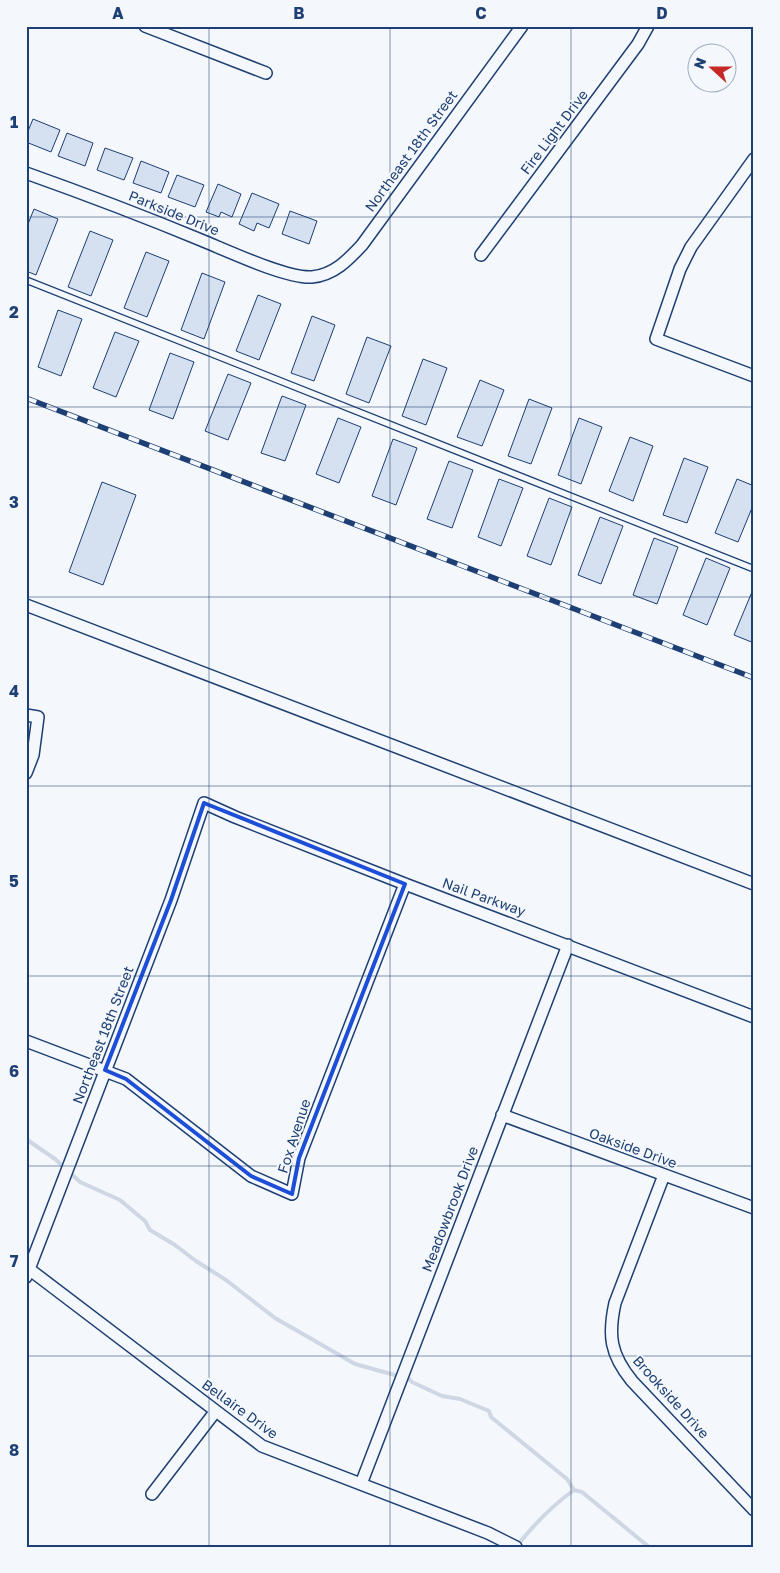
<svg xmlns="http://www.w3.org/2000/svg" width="780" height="1573" font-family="'Golos Text',sans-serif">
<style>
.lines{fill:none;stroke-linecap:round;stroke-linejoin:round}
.stream{stroke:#cfd7e4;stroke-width:4}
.building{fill:#d5e0f0;stroke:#1d3f73}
.lane-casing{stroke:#1d3f73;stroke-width:8}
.street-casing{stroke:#1d3f73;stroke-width:14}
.lane{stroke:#f4f7fb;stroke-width:5.5}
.street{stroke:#f4f7fb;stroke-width:11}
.rail-casing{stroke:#1d3f73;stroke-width:5.5}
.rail{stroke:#f4f7fb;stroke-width:4;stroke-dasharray:11;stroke-linecap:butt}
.marked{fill:none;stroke:#1d4ed8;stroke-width:4;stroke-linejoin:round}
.grid{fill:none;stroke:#1d3f73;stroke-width:1;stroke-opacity:0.55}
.labels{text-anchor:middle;stroke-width:4;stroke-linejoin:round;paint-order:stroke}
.street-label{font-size:14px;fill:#1d3f73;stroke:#f4f7fb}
.neatline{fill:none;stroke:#1d3f73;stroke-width:2}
.grid-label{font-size:16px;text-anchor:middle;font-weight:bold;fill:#1d3f73}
</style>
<rect width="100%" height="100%" fill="#f4f7fb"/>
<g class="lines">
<path class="stream" d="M26,1139L55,1159L80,1182L120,1200L145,1221L150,1230L175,1245L196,1261L226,1280L275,1318L355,1364L409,1379L412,1382L442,1396L460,1399L489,1411L491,1417L567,1479L574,1490L582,1492L649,1547
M517,1546C534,1524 552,1506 574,1490"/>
</g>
<path class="building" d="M33,119L60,130L51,152L26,142V136Z
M67,133L93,143L85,166L58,156Z
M105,148L133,158L124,180L97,170Z
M141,161L169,172L161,193L133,183Z
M177,175L204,185L195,207L168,197Z
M218,184L241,194L232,217L221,212L219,217L206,212Z
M252,193L279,204L269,228L257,223L254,231L239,224Z
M34,209L58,219L36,275L26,271V229Z
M290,211L317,221L309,244L282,234Z
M90,231L113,240L91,296L68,287Z
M146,252L169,261L147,317L124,308Z
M202,273L225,282L204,339L181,330Z
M258,295L281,304L259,360L236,351Z
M58,310L82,319L61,376L38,367Z
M312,316L335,325L314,381L291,373Z
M115,332L139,341L116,397L93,388Z
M367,337L391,346L369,403L346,394Z
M170,353L194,362L173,419L149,410Z
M423,359L447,368L426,425L402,416Z
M228,374L251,383L228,440L205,431Z
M480,380L504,390L482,446L457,437Z
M282,396L306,405L285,461L261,453Z
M529,399L552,408L531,464L508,456Z
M338,418L361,427L339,483L316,474Z
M579,418L602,427L581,484L558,475Z
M630,437L653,446L633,501L609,491Z
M393,439L417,448L396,505L372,496Z
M684,458L708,467L687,523L663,515Z
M449,461L473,470L452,528L427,519Z
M499,479L523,488L501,546L478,537Z
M737,479L754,486V503L738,542L715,533Z
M102,482L136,495L103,585L69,572Z
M549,498L572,507L551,565L527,556Z
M600,517L623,526L601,584L578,575Z
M654,538L678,547L657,604L633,595Z
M706,558L730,568L707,625L683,615Z
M754,587V643L734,635Z"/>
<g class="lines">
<g class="lane-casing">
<path id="lane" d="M26,280L754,569"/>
</g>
<g class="street-casing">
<path id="street" d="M145,26L266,73
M754,159L691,247L680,269L656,339L754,376
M26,173C85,194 143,216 201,240C226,250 287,279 312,277C334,275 348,260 362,245L522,26
M481,255L638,44L648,26
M26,605L754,884
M26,715L38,717L33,755L26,773
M26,1041L126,1079L251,1176L292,1194L299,1158L405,884
M502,1115L754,1208
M664,1175L615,1303C608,1335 610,1354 632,1381L754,1510
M29,1269L262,1446L488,1533L516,1547
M26,1277L171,900L204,803L235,817L405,884L754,1017
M361,1484L568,945
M152,1494L215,1412"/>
</g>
<use href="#lane" class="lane"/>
<use href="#street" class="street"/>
<g class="rail-casing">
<path id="rail" d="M26,398L754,678"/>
</g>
<use href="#rail" class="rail"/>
</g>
<path class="marked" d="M204,803L405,884L299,1158L292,1194L251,1176L126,1079L105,1070L171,900Z"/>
<path class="grid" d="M209,26V1547M390,26V1547M571,26V1547M26,217H754M26,407H754M26,597H754M26,786H754M26,976H754M26,1166H754M26,1356H754"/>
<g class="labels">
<g class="street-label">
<text transform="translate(554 132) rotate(-53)" y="5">Fire Light Drive</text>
<text transform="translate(411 151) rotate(-54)" y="5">Northeast 18th Street</text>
<text transform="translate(174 213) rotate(22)" y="5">Parkside Drive</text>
<text transform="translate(484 897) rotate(20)" y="5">Nail Parkway</text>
<text transform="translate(103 1035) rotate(-69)" y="5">Northeast 18th Street</text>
<text transform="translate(294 1136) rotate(-72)" y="5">Fox Avenue</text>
<text transform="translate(633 1148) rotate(20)" y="5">Oakside Drive</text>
<text transform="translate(450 1209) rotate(-69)" y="5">Meadowbrook Drive</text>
<text transform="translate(671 1397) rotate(48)" y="5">Brookside Drive</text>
<text transform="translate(240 1409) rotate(36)" y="5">Bellaire Drive</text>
</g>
</g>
<rect width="780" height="1573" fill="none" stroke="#f4f7fb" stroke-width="55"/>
<g transform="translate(712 68) rotate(291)"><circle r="24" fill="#f4f7fb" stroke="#9eadc5"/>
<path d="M0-4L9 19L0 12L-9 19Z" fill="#c62828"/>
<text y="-8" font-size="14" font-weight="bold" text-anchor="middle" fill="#1d3f73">N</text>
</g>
<rect x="28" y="28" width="724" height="1518" class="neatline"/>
<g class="grid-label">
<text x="118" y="19">A</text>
<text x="299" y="19">B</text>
<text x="481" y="19">C</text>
<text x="662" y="19">D</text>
<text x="14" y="128">1</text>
<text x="14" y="318">2</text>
<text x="14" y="508">3</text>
<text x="14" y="697">4</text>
<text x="14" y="887">5</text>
<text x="14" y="1077">6</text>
<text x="14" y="1267">7</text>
<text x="14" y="1456">8</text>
</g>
</svg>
